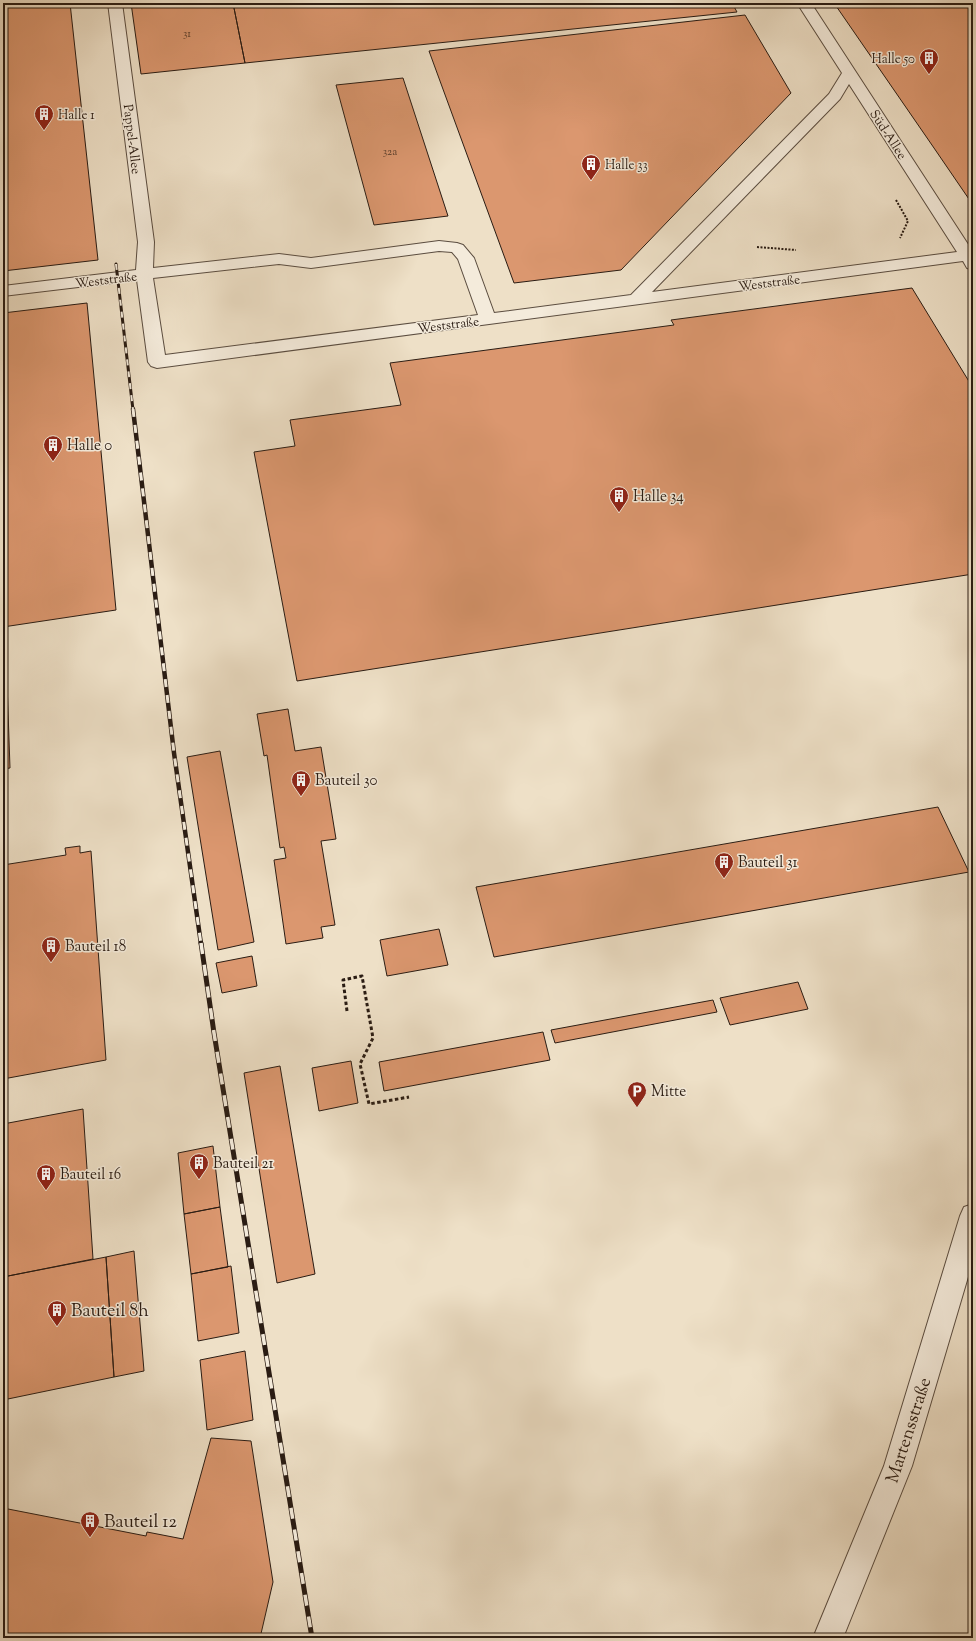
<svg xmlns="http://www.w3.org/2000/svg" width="976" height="1641" font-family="'Sorts Mill Goudy',serif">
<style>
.building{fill:#db976f;stroke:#2a1c13}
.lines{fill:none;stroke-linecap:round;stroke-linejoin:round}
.minor-casing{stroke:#5b4d40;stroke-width:2}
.path-far1{stroke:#2a1c13;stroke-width:2;stroke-dasharray:2 1.5;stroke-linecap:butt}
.path{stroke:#2a1c13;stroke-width:3;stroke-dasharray:3.5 2.5;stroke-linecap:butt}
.minor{fill:#f4ebdb;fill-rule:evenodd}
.rail-far2-casing{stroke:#2a1c13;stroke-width:3}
.rail-far1-casing{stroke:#2a1c13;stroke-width:4.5}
.rail-casing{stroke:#2a1c13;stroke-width:5}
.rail-far2{stroke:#f4ebdb;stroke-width:2;stroke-dasharray:6;stroke-linecap:butt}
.rail-far1{stroke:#f4ebdb;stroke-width:3;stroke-dasharray:8;stroke-linecap:butt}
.rail{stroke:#f4ebdb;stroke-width:3.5;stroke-dasharray:11;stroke-linecap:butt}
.labels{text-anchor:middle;stroke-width:3;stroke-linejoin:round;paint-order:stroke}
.far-number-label{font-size:11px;fill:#563b2a}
.far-poi-label{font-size:13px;fill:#2a1c13;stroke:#f4ebdb;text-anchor:start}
.far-street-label{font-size:13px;fill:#2a1c13;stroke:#f4ebdb}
.poi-label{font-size:15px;fill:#2a1c13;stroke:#f4ebdb;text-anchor:start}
.near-poi-label{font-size:18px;fill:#2a1c13;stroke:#f4ebdb;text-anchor:start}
.near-street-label{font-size:18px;fill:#2a1c13;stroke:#f4ebdb}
</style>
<rect width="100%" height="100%" fill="#eee0c7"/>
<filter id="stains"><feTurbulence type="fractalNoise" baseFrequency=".005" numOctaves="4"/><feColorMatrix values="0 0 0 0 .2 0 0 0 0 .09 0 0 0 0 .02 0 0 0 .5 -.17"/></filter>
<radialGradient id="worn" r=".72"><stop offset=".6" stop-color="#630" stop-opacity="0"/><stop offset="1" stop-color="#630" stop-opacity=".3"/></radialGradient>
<path class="building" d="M3,3H70L98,260L3,271Z
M131,3H233L245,63L141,74Z
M233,3H732L737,12L245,63Z
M834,3H973V205L934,148Z
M745,15L791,93L621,270L514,283L429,51Z
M403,78L448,216L374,225L336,85Z
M912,288L973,388V574L297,681L254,452L295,446L290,420L401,405L390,363L674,325L671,320Z
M87,303L116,610L3,627V313Z
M3,682H7L10,768L3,769Z
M288,709L295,751L321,747L336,839L321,841L335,925L321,927L323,938L286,944L274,860L286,858L284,847L280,848L267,755L264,756L257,714Z
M220,751L254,942L218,950L187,757Z
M938,807L969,872L494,957L476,887Z
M80,846V853L91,851L106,1060L3,1079V865L66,855L65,848Z
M439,929L448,965L387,976L380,940Z
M252,956L257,986L222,993L216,963Z
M798,982L808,1009L730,1025L720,998Z
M713,1000L717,1012L555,1043L551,1030Z
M543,1032L550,1060L384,1091L379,1062Z
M351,1061L358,1103L319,1111L312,1068Z
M280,1066L315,1274L277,1283L244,1073Z
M83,1109L93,1259L3,1277V1124Z
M213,1146L220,1207L184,1214L178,1153Z
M220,1207L228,1267L191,1274L184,1214Z
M134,1251L144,1371L114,1377L106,1257Z
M106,1257L114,1377L3,1400V1277Z
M231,1266L239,1333L198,1341L191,1274Z
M245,1351L253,1420L207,1430L200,1360Z
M211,1438L251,1441L273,1582L260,1638H3V1508L146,1536L147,1532L183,1539Z"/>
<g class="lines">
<g class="minor-casing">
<path id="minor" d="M108,3H122L154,242L153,268L279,254L311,258L439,241L457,243L463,245L474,258L494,313L631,295L829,94L842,73L797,3H811L973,252V270L967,268L963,261L157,368L151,366L148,362L137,280L3,296V286L136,270L138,242ZM849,84L957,252L652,292L840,99ZM439,251L452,252L458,259L478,315L165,355L153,278L279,264L311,268Z
M973,1204V1260L912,1466L843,1638H813L884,1466L960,1216L964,1207Z"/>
</g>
<path class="path-far1" d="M896,200L908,221L900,238
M757,247L796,250"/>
<path class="path" d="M347,1011L343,980L362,976L373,1038L360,1064L369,1104L409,1097"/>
<use href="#minor" class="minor"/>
<g class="rail-far2-casing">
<path id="rail-far2" d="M116,264L133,410"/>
</g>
<g class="rail-far1-casing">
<path id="rail-far1" d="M133,409L174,753L201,944"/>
</g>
<g class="rail-casing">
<path id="rail" d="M201,943L214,1033L312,1638"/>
</g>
<use href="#rail-far2" class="rail-far2"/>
<use href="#rail-far1" class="rail-far1"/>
<use href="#rail" class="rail"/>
</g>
<defs>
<g id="building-pin" transform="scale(1)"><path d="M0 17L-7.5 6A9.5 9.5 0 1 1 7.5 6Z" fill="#8f2418" stroke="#f4ebdb"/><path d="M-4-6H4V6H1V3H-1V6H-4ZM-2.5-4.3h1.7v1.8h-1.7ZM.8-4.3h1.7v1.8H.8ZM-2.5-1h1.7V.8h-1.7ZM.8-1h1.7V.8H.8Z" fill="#fff"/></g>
<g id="parking-pin" transform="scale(1)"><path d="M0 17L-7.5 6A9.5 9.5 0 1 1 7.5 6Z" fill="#8f2418" stroke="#f4ebdb"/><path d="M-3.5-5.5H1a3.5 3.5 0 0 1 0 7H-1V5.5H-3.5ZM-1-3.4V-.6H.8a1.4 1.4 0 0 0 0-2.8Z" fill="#fff"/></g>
</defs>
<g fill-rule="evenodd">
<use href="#building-pin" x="929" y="58"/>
<use href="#building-pin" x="44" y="114"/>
<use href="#building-pin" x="591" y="164"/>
<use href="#building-pin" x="53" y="445"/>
<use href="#building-pin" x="619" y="496"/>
<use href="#building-pin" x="301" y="780"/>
<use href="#building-pin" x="724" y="862"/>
<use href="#building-pin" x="51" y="946"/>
<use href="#parking-pin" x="637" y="1091"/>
<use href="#building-pin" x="199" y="1163"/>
<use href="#building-pin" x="46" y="1174"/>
<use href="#building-pin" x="57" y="1310"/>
<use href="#building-pin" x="90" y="1521"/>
</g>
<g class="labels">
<g class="far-number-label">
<text x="187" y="37">31</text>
<text x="390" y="155">32a</text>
</g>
<g class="far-poi-label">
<text x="915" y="63" text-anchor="end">Halle 50</text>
<text x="58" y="119">Halle 1</text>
<text x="605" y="169">Halle 33</text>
</g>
<g class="far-street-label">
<text transform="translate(889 134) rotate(57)" y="5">Süd-Allee</text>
<text transform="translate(133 139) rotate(83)" y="5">Pappel-Allee</text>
<text transform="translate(106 279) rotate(-7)" y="5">Weststraße</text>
<text transform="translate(769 282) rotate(-7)" y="5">Weststraße</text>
<text transform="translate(448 324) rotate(-7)" y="5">Weststraße</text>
</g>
<g class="poi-label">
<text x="67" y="450">Halle 0</text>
<text x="633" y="501">Halle 34</text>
<text x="315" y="785">Bauteil 30</text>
<text x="738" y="867">Bauteil 31</text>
<text x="65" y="951">Bauteil 18</text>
<text x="651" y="1096">Mitte</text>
<text x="213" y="1168">Bauteil 21</text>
<text x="60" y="1179">Bauteil 16</text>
</g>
<g class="near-poi-label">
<text x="71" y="1316">Bauteil 8h</text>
<text x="104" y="1527">Bauteil 12</text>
</g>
<g class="near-street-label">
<text transform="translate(908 1430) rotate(-72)" y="6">Martensstraße</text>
</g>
</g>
<rect width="976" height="1641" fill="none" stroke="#eee0c7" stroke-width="16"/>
<rect x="4" y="4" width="968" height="1633" fill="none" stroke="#2a1c13" stroke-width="2"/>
<rect x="8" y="8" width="960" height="1625" fill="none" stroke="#2a1c13"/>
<rect width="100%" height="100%" filter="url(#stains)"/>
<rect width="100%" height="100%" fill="url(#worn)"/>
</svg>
